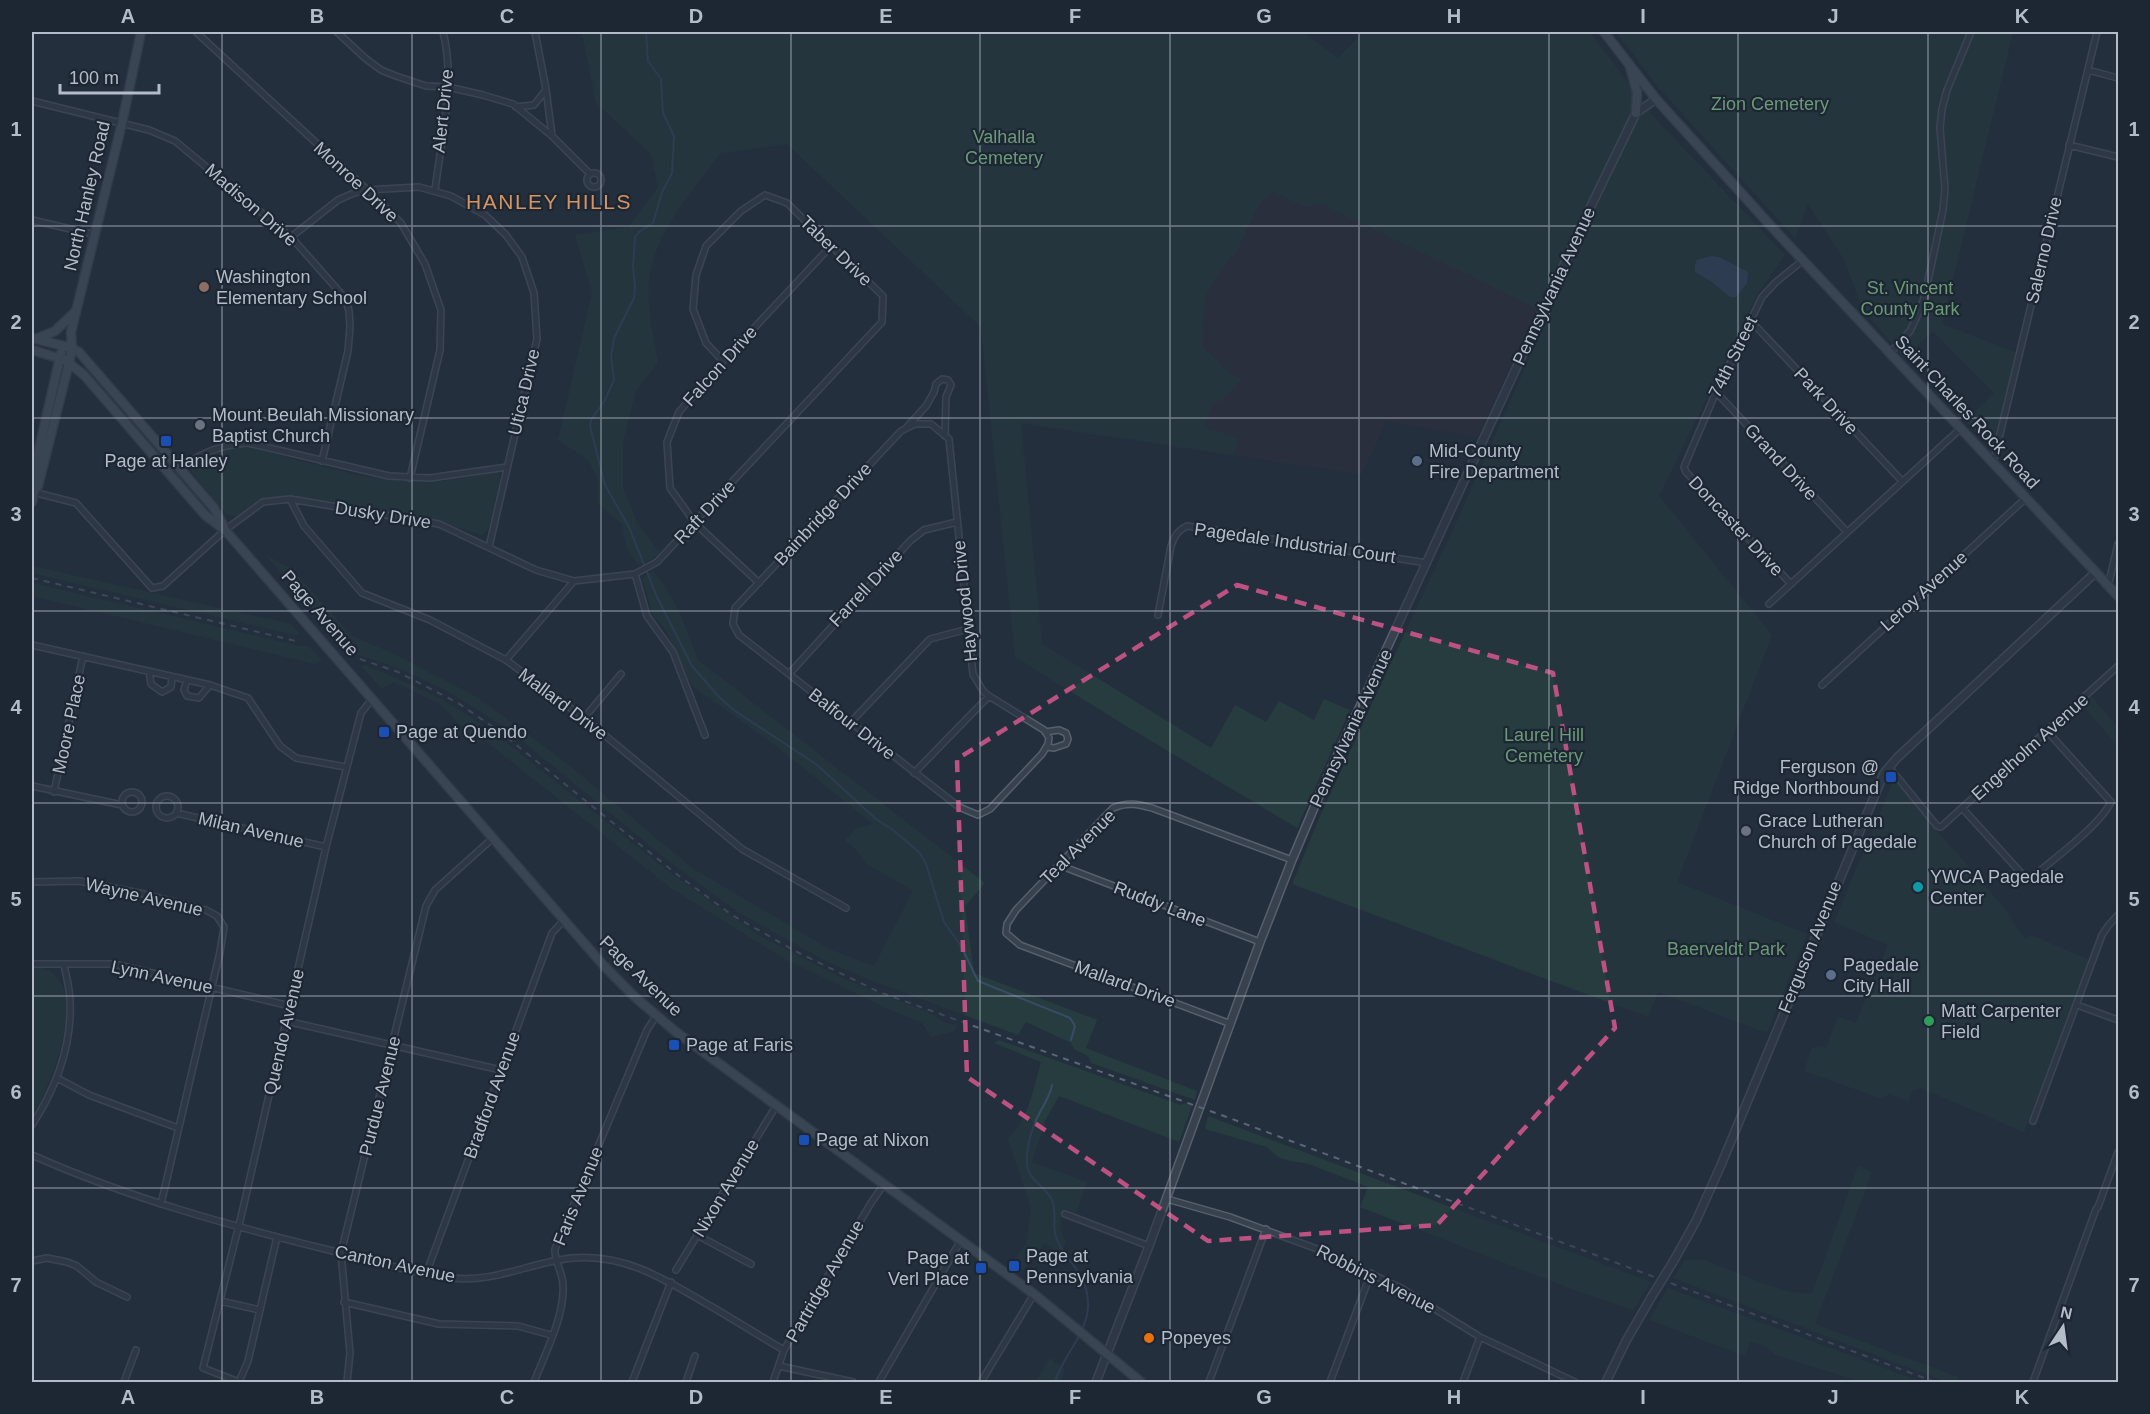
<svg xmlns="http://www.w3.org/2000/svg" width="2150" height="1414" font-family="Arial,sans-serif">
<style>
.medical{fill:#32303f}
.green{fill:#263c3f}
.water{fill:#394c67}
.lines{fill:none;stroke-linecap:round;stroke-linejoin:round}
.stream{stroke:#394c67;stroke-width:2}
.minor-casing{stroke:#565f6c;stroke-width:8}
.tertiary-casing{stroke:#565f6c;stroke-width:10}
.primary-casing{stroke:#414a57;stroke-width:11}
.minor{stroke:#38414e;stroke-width:5}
.tertiary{stroke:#38414e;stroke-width:7}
.primary{stroke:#56606e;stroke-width:8}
.rail{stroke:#5a6575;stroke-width:2;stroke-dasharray:6 6;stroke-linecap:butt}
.tertiary-bridge-casing{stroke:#565f6c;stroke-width:10;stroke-linecap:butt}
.tertiary-bridge{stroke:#38414e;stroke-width:7}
.marked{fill:none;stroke:#bd5182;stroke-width:4.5;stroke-dasharray:12 8;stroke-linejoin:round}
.grid{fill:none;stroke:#b4bcc9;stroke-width:1.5;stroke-opacity:0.55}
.education-dot{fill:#8d6e63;stroke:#1d2633;stroke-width:2}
.worship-dot{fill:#6b7280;stroke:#1d2633;stroke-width:2}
.transit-dot{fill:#1a4fb4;stroke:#1d2633;stroke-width:2}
.service-dot{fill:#5c6f8a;stroke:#1d2633;stroke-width:2}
.culture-dot{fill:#0f9aa8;stroke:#1d2633;stroke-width:2}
.leisure-dot{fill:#2e9e5b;stroke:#1d2633;stroke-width:2}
.food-dot{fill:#e8710a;stroke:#1d2633;stroke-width:2}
.labels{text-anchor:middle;stroke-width:4.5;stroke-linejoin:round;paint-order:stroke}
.park-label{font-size:18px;fill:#6b9a76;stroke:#1d2633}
.street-label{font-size:18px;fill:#b4bcc9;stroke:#1d2633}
.poi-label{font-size:18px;fill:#b4bcc9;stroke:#1d2633;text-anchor:start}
.quarter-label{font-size:21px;letter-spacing:1.5px;fill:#d59563;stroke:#1d2633}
.neatline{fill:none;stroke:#b4bcc9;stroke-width:2}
.grid-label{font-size:20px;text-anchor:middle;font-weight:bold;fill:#b4bcc9}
</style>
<rect width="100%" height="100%" fill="#242f3e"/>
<path class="medical" d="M1275,192L1303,207L1321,204L1537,308L1477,437L1386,421L1362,474L1233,455L1239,439L1204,426L1214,402L1241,380L1223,367L1201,344L1206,293L1218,275L1238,249L1259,204Z"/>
<path class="green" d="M582,32H1303L1338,58L1364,32H1590L1653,116L1785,255L1757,295L1659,496L1772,635L1677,882L1807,934L1767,1033L1658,992L1648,1017L1292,884L1320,816L1456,523L1549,314L1321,204L1303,207L1274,192L1259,204L1238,249L1218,275L1206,293L1201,344L1223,367L1241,380L1220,401L1214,402L1204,426L1239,439L1233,455L1021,423L1042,644L1211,748L1235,705L1266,722L1279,701L1314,720L1324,699L1350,710L1297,828L1131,729L1015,657L981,327L787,144L720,153C693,191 654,232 649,281C647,308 653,336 658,363L636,390L623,442V487L638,525L660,552L652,559L638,565L626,546L622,524L598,504V479L588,460L558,440L592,293L575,235L629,227L658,187L651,154L596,103Z
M1616,32H2013L1942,324L2017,353L1995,444L1989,447L1966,421L1994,393L1933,331L1904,358L1866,313L1860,303L1845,261L1808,204L1795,238L1658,87Z
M238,447L255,449C304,461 354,478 405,481C436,484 466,478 496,472H499L500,478L488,530L482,535L424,517L291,496L263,499L237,516L227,515L191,472C198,454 221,450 238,447Z
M264,554L292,569L352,636L392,653L475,696L560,758L692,868L831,950L874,966L913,891L867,864L857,851L845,840L857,828L873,824L772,743L692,686L666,630L653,616L642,578L653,571C676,598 686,628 698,660L985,883L965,906L974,973L1097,1020L1086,1048L1197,1091L1195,1100L1091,1063L1088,1056L1074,1049L1071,1043L1026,1022L1018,1035L870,980L822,959L738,912L671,863L514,734L477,709L445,690L399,668L347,651L281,572Z
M32,566L291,624L300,634L294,635L32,573Z
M32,583L300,646H308L322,660L315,664L32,596Z
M366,665L440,698L492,731L668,871L760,936L844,979L932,1014L945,1023L957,1025L954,1031L931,1037L922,1023L886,1008L785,959L671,888L484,740L478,743L440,704L394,682L382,689L362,667Z
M2091,696L2118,727V746L2081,704Z
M1894,779L1939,834L1959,855L2004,908L2025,939L2031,935L2090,960L2024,1132L1921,1088L1913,1090L1907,1101L1890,1094L1880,1098L1804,1071L1812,1048L1819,1046L1826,1048L1838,1017L1856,1023L1888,945L1834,922Z
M32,966C99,971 51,1086 32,1117Z
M999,1040L1181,1105L1185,1103L1192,1106L1179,1142L1059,1096L1045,1121L1032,1162L1087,1182L1076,1213L1064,1208C1059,1220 1059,1230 1066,1241L1062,1254L1045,1243L1021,1273L1010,1266L1026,1244L1031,1208L1008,1139C1029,1119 1033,1089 1041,1062L994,1043Z
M1208,1116L1651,1282L1633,1310L1569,1288L1360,1207L1368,1187L1309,1164L1290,1161L1278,1157L1267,1147L1205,1129Z
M1858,1166L1872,1172L1815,1324L1958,1377L1956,1382H1947L1673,1278L1685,1260H1705L1762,1283L1790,1292L1812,1294Z
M1668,1288L1922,1382H1862L1776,1355L1767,1347L1750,1342L1745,1356L1649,1320Z
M1050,1358L1065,1369L1060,1382H1035Z"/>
<path class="water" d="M1711,256L1719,257L1748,272L1747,283L1736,297H1730L1712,282L1695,272V265L1697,260Z"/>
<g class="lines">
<path class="stream" d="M646,32L648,61L661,79L663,113L674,136L672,173L662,192L653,223L639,232L635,237L633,267L635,286L634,298L614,338L611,357L614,380L605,400L591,420L590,426L605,485L629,527L657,597L692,666L719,697L735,711L816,764L876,819L893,830L920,853L926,864L944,922L961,946L978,981L1070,1018L1075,1026L1071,1040
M1052,1085C1050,1096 1044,1104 1039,1114C1032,1127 1026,1148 1027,1163C1027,1180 1046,1186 1052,1200C1057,1212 1052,1225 1056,1237C1065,1264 1089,1270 1088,1307C1087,1334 1062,1357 1055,1382"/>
<g class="minor-casing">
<path id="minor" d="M196,32L376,198L401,223L425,264L441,310L440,350L410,478
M337,32L365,58L381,70L396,76L426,86L448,87L483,95L513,104L552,136L590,174
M535,32L546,89L552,136
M2088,70L2118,78
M32,101L149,130L175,141L291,237L345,298L349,311L350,326L348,351L322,461
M516,107L534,105L546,90
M2069,145L2118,157
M587 180a7 7 0 1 1 14 0a7 7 0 1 1-14 0Z
M435,190C441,140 456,81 443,32
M32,220L96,235
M291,237L338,200L354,193L367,190L419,187L451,196L485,215L506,235L522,257L534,293L537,339L489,547
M1750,320L1902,481
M1890,353L1910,331L1919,312L1925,295L1943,210L1945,189L1940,128L1942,109L1947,90L1971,32
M1716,392L1847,532
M915,424H931L949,439L973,674L983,691L989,696L1044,730L1049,738L1048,744L1042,754L990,809L978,815L959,807L739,635L733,624L735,608L901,431Z
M907,427L926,406L934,392L936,384L942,379L948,380L951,385L946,397L945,436
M1993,463L2097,32
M171,476C195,455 217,445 248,443L389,476L430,478L507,467
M33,492L76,503L152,588L163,586L225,530L263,502L290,499L439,524L536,570L574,581
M290,499L304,526L362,593L430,620L506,660L584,718L742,849L846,908
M635,574L647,616L673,652L705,735
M759,583L695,523L670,488L667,442L679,412L723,361L831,246
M1791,584L1686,472L1684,467L1716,392L1762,297L1776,282L1802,261
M2108,586L2118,544
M1769,604L1960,429
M1158,615L1171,546C1174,537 1177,531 1187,526L1427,563
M32,645L210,685L199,698L187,696L184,690L187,680
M506,660L574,581L635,574L657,562L882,322L883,296L787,203L765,195L741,211L706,246L696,275L693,309L706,343L723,361
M149,671L151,684L162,692L171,687L172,677
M789,674L910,541L924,530L957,522
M210,685L248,698L280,746L296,758L346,767
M1822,685L2026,498
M584,718L621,674
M850,723L930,639L968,629
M1045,732L1059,730L1066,733L1068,739L1066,744L1054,748L1047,747
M1889,767L1937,826L1941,827L2118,666
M914,773L989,696
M32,786L122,805
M122 802a10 10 0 1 1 20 0a10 10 0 1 1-20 0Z
M54,792L83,656
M156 807a11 11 0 1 1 22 0a11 11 0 1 1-22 0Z
M1963,809L2022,874L2029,877L2035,875C2056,857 2100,825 2111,802L2047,731
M176,813L326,847
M1059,865L1260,942
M32,882L79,881L144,894L206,910L217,916L224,927L220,952L161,1204
M32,964H114L290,1006
M2077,1005L2118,1020
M286,1021L501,1070
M1231,1024L1020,945L1006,933L1007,924L1016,910L1113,808C1128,802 1137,804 1152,808L1292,860
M57,1078L89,1095L178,1128
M2033,1121L2102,935L2108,926L2118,915
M32,1125C56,1088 72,1045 70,1001C70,989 66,976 64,964
M32,1155C128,1198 231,1226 333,1251C373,1261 412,1273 452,1278C494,1283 532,1262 572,1258C624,1253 664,1279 707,1304C733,1319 758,1335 784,1350
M1167,1199L1230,1217L1320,1250L1401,1288L1480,1337L1575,1382
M1065,1214L1149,1246
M697,1235L751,1264
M32,1261L47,1258L67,1262L77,1266L96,1282L127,1297
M676,1270L776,1106
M426,1274L552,933L564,920
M220,1301L260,1310
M344,1302L439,1324L518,1326L551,1335
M779,1366L853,1382
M880,1380L961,1240
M124,1382L136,1350
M239,1382L203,1368L241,1217L326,847L361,713L372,699
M239,1382L248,1361L277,1237
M347,1382L350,1353L341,1253L426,906L435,890L493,838
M534,1382C545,1354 565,1315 563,1285C563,1273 554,1261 555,1249L647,1030L656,1016
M632,1382L671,1282
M686,1382L695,1356
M773,1382L784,1350L871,1203L884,1184
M981,1382L1034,1294
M1209,1382L1266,1229
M1330,1382L1371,1273
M1463,1382L1480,1337
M2033,1382L2096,1209L2098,1207L2118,1152"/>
</g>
<g class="tertiary-casing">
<path id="tertiary" d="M1673,1262L1696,1221L1721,1165L1884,773L1897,758L2096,572
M1096,1382L1149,1246L1260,942L1292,860L1321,791L1591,206L1636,113L1656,99
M1606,1382L1626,1341L1652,1296"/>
</g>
<g class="primary-casing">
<path id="primary" d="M1604,32L1656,99L1781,237L2118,596
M1630,67L1637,92L1636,113
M32,338L68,347L79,352L214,508L224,527
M36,339L55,331L76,311
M32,350L65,360L84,375L205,515L225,530L604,966L636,998L676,1032L1034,1294L1141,1382
M32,480L61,353
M32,502L34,492L38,486L69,363L72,348L71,332L122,123L141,32"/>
</g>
<use href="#minor" class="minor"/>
<use href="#tertiary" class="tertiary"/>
<use href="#primary" class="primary"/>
<path class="rail" d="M32,578L300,642
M360,659L398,672L458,703L499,731L679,876L732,915L795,951L879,992L1224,1116L1935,1382"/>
<g class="tertiary-bridge-casing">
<path id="tertiary-bridge" d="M1652,1296L1673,1262"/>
</g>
<use href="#tertiary-bridge" class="tertiary-bridge"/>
</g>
<path d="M0 0H2150V1414H0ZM1237,585L1553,673L1615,1028L1437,1225L1208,1241L967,1077L957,759Z" fill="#242f3e" fill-opacity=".55" fill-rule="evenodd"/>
<path class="marked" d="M1237,585L1553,673L1615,1028L1437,1225L1208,1241L967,1077L957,759Z"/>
<path class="grid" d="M222,32V1382M412,32V1382M601,32V1382M791,32V1382M980,32V1382M1170,32V1382M1359,32V1382M1549,32V1382M1738,32V1382M1928,32V1382M32,226H2118M32,418H2118M32,611H2118M32,803H2118M32,996H2118M32,1188H2118"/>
<circle class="education-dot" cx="204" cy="287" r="6"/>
<g class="worship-dot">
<circle cx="200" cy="425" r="6"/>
<circle cx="1746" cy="831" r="6"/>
</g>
<g class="transit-dot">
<rect x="160" y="435" width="12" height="12" rx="3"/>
<rect x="378" y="726" width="12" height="12" rx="3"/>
<rect x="1885" y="771" width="12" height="12" rx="3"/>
<rect x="668" y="1039" width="12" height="12" rx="3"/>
<rect x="798" y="1134" width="12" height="12" rx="3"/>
<rect x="1008" y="1260" width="12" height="12" rx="3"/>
<rect x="975" y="1262" width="12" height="12" rx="3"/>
</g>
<g class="service-dot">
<circle cx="1417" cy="461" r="6"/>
<circle cx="1831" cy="975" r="6"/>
</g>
<circle class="culture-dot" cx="1918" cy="887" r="6"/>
<circle class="leisure-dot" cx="1929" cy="1021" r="6"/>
<circle class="food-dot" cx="1149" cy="1338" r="6"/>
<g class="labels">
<g class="park-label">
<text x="1770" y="110">Zion Cemetery</text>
<text x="1004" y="143">Valhalla<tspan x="1004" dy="21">Cemetery</tspan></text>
<text x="1910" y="294">St. Vincent<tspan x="1910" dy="21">County Park</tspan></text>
<text x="1544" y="741">Laurel Hill<tspan x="1544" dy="21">Cemetery</tspan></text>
<text x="1726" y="955">Baerveldt Park</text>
</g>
<g class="street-label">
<text transform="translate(443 111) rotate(-84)" y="6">Alert Drive</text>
<text transform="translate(356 182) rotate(43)" y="6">Monroe Drive</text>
<text transform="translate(87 196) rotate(-77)" y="6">North Hanley Road</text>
<text transform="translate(251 205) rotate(41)" y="6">Madison Drive</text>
<text transform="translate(2044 250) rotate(-77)" y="6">Salerno Drive</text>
<text transform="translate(836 251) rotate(44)" y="6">Taber Drive</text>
<text transform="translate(1554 286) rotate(-65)" y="6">Pennsylvania Avenue</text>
<text transform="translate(1733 357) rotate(-64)" y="6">74th Street</text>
<text transform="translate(720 366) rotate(-48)" y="6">Falcon Drive</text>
<text transform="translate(524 392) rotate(-77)" y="6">Utica Drive</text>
<text transform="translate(1826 401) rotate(47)" y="6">Park Drive</text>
<text transform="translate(1967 412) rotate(47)" y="6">Saint Charles Rock Road</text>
<text transform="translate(1781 462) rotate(47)" y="6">Grand Drive</text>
<text transform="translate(705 512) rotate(-47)" y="6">Raft Drive</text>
<text transform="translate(823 514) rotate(-47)" y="6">Bainbridge Drive</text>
<text transform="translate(383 515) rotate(9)" y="6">Dusky Drive</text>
<text transform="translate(1736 526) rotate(47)" y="6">Doncaster Drive</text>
<text transform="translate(1295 543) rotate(8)" y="6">Pagedale Industrial Court</text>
<text transform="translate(866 588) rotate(-47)" y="6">Farrell Drive</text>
<text transform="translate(1924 591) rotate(-42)" y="6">Leroy Avenue</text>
<text transform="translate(965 601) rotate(-96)" y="6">Haywood Drive</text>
<text transform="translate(320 613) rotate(49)" y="6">Page Avenue</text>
<text transform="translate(563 704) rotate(37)" y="6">Mallard Drive</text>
<text transform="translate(69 724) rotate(-78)" y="6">Moore Place</text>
<text transform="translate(852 724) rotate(38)" y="6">Balfour Drive</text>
<text transform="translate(1351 728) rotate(-65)" y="6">Pennsylvania Avenue</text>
<text transform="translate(2030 747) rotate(-42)" y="6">Engelholm Avenue</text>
<text transform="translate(251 830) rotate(13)" y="6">Milan Avenue</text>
<text transform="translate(1078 847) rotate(-45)" y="6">Teal Avenue</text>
<text transform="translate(144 897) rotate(13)" y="6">Wayne Avenue</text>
<text transform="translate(1160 904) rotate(21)" y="6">Ruddy Lane</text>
<text transform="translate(1810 947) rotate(-68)" y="6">Ferguson Avenue</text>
<text transform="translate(641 976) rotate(44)" y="6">Page Avenue</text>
<text transform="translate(162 977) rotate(12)" y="6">Lynn Avenue</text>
<text transform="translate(1125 984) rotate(20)" y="6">Mallard Drive</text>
<text transform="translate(284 1032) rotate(-77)" y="6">Quendo Avenue</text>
<text transform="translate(492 1095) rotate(-70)" y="6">Bradford Avenue</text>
<text transform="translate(380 1096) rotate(-76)" y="6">Purdue Avenue</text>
<text transform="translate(726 1188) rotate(-59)" y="6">Nixon Avenue</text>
<text transform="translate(578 1196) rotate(-68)" y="6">Faris Avenue</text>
<text transform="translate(395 1264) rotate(12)" y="6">Canton Avenue</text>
<text transform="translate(1376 1279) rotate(27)" y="6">Robbins Avenue</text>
<text transform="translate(825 1281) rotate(-60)" y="6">Partridge Avenue</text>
</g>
<g class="poi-label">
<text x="216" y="283">Washington<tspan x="216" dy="21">Elementary School</tspan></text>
<text x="212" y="421">Mount Beulah Missionary<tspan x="212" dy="21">Baptist Church</tspan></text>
<text x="1429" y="457">Mid-County<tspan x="1429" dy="21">Fire Department</tspan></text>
<text x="166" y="467" text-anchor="middle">Page at Hanley</text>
<text x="396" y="738">Page at Quendo</text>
<text x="1879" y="773" text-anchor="end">Ferguson @<tspan x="1879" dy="21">Ridge Northbound</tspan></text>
<text x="1758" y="827">Grace Lutheran<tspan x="1758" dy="21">Church of Pagedale</tspan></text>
<text x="1930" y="883">YWCA Pagedale<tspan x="1930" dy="21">Center</tspan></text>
<text x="1843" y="971">Pagedale<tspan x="1843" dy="21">City Hall</tspan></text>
<text x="1941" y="1017">Matt Carpenter<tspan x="1941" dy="21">Field</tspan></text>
<text x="686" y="1051">Page at Faris</text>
<text x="816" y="1146">Page at Nixon</text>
<text x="1026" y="1262">Page at<tspan x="1026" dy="21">Pennsylvania</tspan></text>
<text x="969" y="1264" text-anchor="end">Page at<tspan x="969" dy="21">Verl Place</tspan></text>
<text x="1161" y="1344">Popeyes</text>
</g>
<g class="quarter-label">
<text x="549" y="209">HANLEY HILLS</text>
</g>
</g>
<rect width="2150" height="1414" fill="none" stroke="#1d2633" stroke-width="66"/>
<g transform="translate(2063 1327) rotate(13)" stroke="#1d2633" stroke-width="4.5" paint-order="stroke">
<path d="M0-4.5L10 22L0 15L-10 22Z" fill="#b4bcc9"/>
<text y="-9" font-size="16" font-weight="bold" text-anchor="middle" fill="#b4bcc9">N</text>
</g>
<path d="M60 84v9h99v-9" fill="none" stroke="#b4bcc9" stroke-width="3"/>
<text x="69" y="84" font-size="18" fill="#b4bcc9" stroke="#1d2633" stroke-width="4.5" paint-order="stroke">100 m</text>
<rect x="33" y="33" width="2084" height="1348" class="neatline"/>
<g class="grid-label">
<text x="128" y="23">A</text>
<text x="317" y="23">B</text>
<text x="507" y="23">C</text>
<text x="696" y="23">D</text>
<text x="886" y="23">E</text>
<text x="1075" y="23">F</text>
<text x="1264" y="23">G</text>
<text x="1454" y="23">H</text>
<text x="1643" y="23">I</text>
<text x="1833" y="23">J</text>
<text x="2022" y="23">K</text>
<text x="16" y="136">1</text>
<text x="2134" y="136">1</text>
<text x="16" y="329">2</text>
<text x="2134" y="329">2</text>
<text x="16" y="521">3</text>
<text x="2134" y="521">3</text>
<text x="16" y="714">4</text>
<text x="2134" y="714">4</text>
<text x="16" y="906">5</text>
<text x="2134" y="906">5</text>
<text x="16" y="1099">6</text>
<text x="2134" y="1099">6</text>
<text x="16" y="1292">7</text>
<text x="2134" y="1292">7</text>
<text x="128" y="1404">A</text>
<text x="317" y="1404">B</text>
<text x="507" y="1404">C</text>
<text x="696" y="1404">D</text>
<text x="886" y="1404">E</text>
<text x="1075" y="1404">F</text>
<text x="1264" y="1404">G</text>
<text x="1454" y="1404">H</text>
<text x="1643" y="1404">I</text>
<text x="1833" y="1404">J</text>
<text x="2022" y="1404">K</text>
</g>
</svg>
